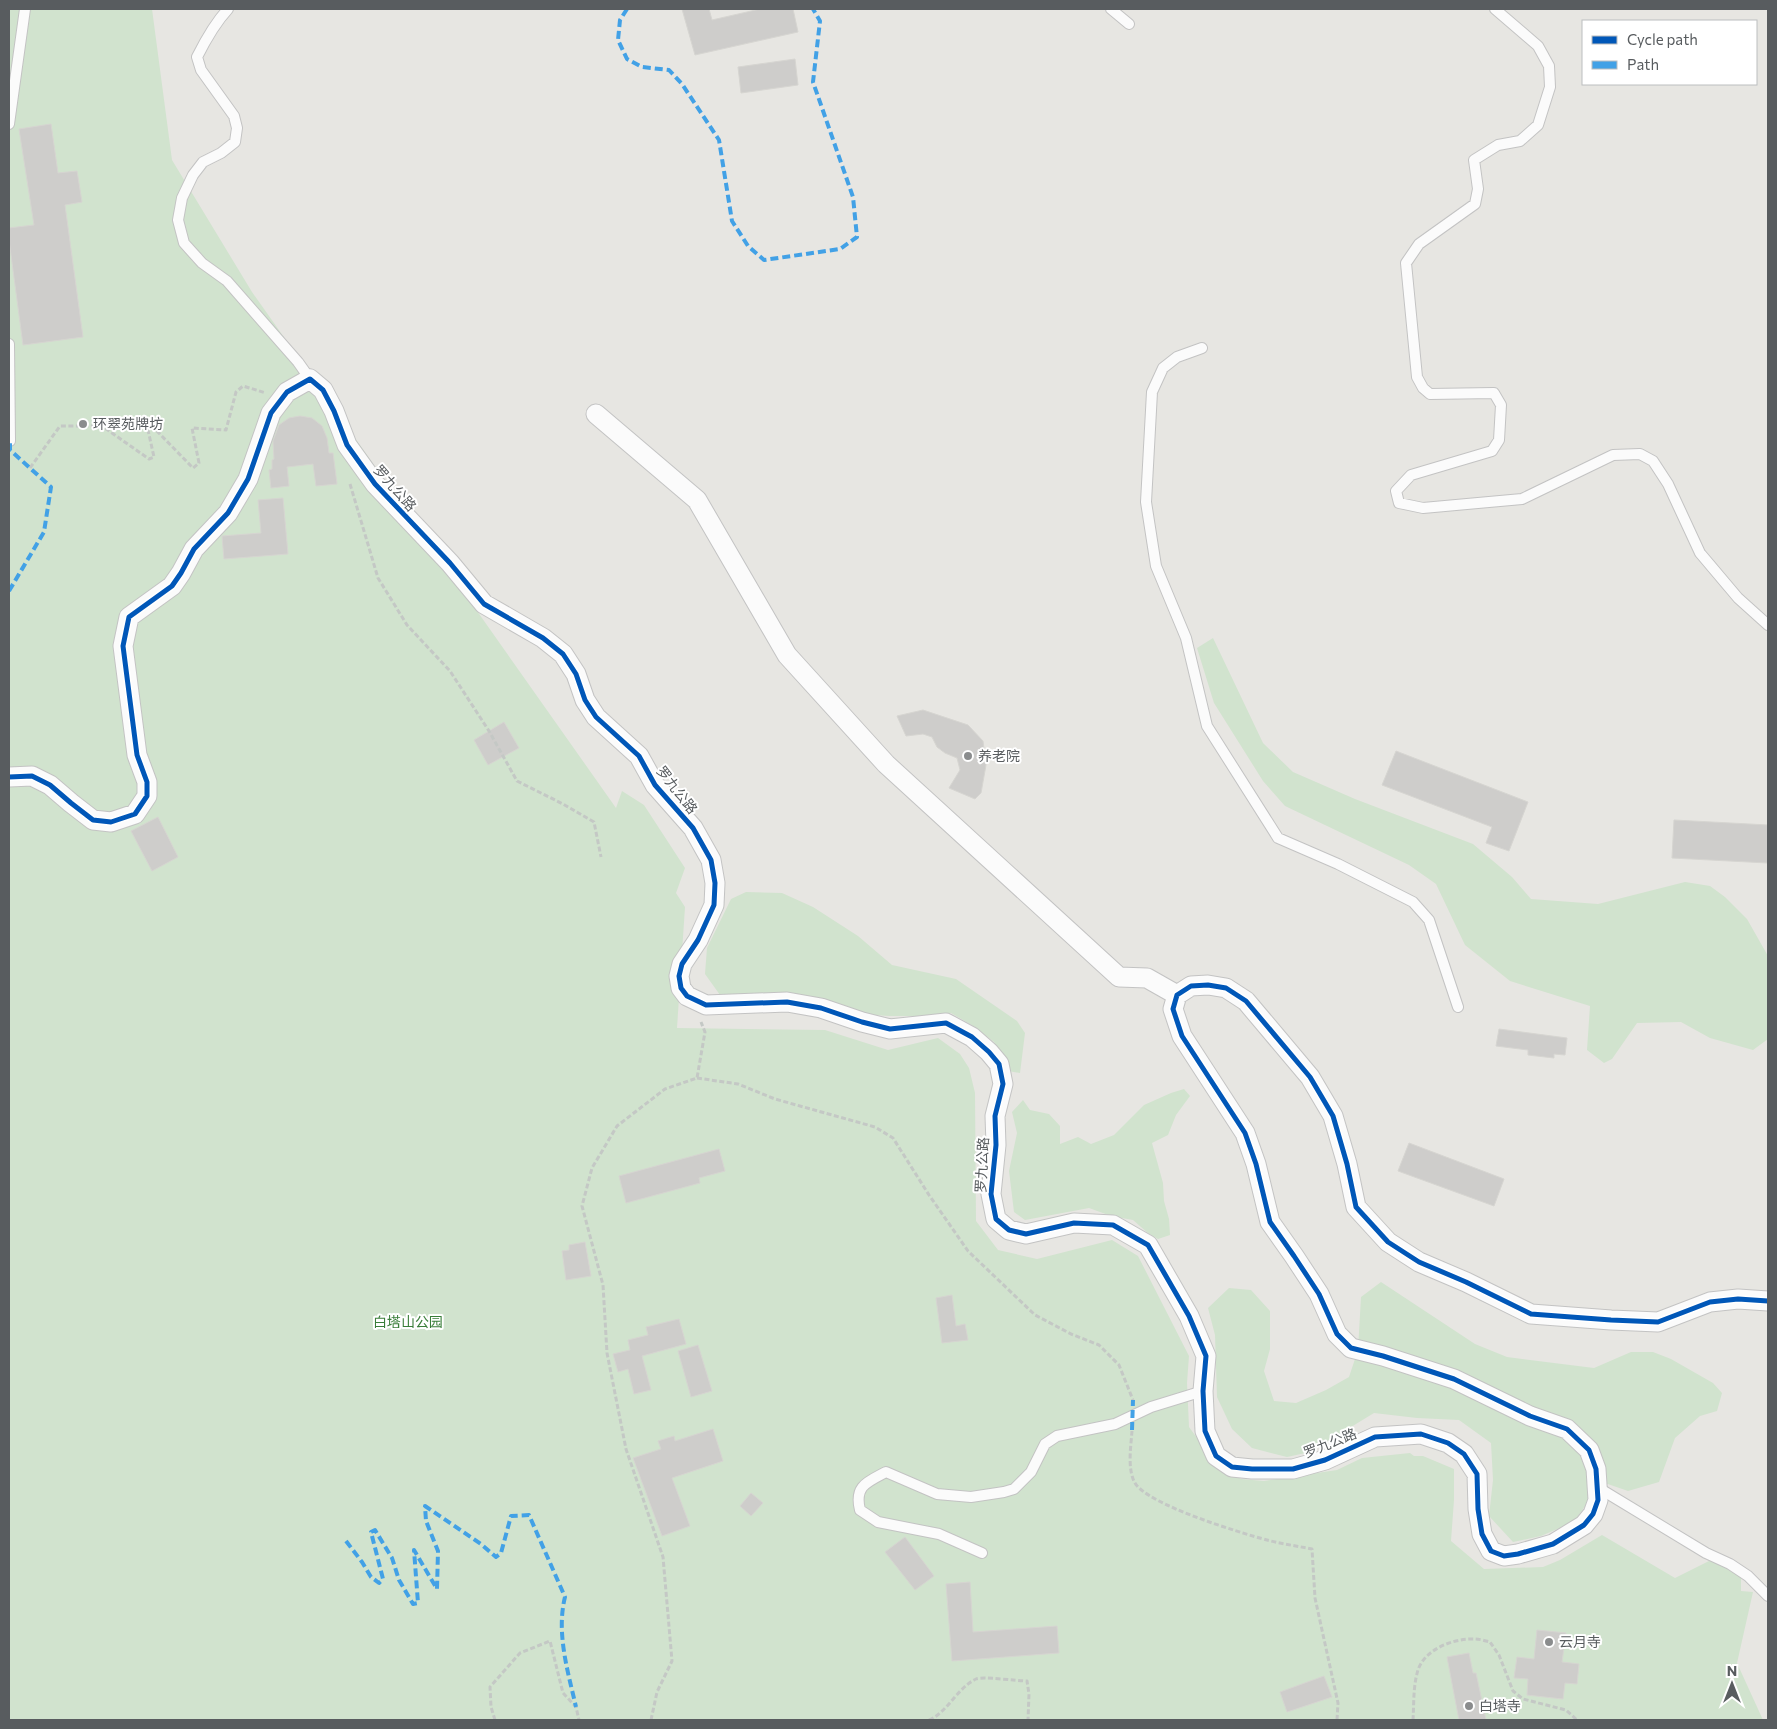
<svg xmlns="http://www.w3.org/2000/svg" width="1777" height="1729" font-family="Commissioner,'Noto Sans SC',sans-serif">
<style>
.green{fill:#d1e3ce}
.building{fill:#cecdcb;stroke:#d6d5d1}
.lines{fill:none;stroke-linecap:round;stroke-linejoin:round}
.service-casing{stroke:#c3c3c3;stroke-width:12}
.minor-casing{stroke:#c3c3c3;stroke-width:21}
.path{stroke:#c4c8c5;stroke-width:3;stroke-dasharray:5 2.5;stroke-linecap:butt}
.service{stroke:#fbfbfb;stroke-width:10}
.minor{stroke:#fbfbfb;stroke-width:19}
.quiet{stroke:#42a1e6;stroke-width:4;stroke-dasharray:8 4;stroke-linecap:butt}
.cycleway-casing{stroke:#fff;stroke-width:8}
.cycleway{stroke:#0057b8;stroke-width:5}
.poi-dot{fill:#8a8c8d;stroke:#fff;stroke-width:2}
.labels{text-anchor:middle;stroke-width:4;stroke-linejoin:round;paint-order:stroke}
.poi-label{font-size:14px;fill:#585c5f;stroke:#fff;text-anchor:start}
.street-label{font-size:14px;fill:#585c5f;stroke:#fff}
.park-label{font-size:14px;fill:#397e39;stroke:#fff}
</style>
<rect width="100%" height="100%" fill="#e7e6e2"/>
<path class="green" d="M9,9H152L172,160L252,292L616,808L622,791L644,805L685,868L676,893L685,907L677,1028L825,1030L888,1050L938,1038L960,1054L969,1068L975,1093L976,1221L998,1250L1037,1259L1112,1240L1138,1256L1189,1356L1187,1383L1189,1427L1216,1464L1241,1479L1264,1481L1337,1470L1362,1458L1410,1453L1414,1456H1423L1454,1469V1500L1451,1541L1484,1569L1543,1567L1560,1560L1602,1535L1675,1578L1711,1560L1741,1576V1591L1753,1592L1737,1663L1763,1720H9Z
M1213,638L1263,743L1293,772L1355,799L1473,844L1512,877L1531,899L1598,904L1685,882L1710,886L1725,897L1747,919L1768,956V1039L1753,1050L1710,1038L1681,1022L1637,1023L1612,1059L1604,1063L1587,1050L1590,1006L1510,981L1465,945L1436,884L1409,865L1285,806L1263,781L1214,703L1197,648Z
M746,892L782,893L813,907L858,936L892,965L956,979L1017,1021L1025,1033L1020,1073L1008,1071L994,1042L975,1027L951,1013L918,1016H889L860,1014L754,995H720L705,974L707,948L731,899Z
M1184,1089L1190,1096L1176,1115L1168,1135L1152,1143L1163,1183L1164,1201L1169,1219L1170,1235L1158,1239L1149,1234L1133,1220L1111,1216L1089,1208L1025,1220L1014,1212L1009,1171L1017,1133L1012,1112L1023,1100L1030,1110L1049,1114L1060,1126V1144L1078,1137L1091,1144L1114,1135L1144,1105L1171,1093Z
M1381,1282L1475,1344L1507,1357L1594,1368L1631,1352H1653L1671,1359L1713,1383L1722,1393L1717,1411L1700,1416L1675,1438L1659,1482L1628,1491L1602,1482L1574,1522L1541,1536L1513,1542L1489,1516L1493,1480L1491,1443L1459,1420L1417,1418L1374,1413L1310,1452L1287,1457L1252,1448L1232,1429L1217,1397L1215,1335L1208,1308L1229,1288L1251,1290L1270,1311V1349L1264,1371L1274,1401L1296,1403L1326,1390L1349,1377L1358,1350L1361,1297Z"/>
<path class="building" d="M682,9H709L712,20L760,9H793L798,32L695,55Z
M795,59L798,85L741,93L738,67Z
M51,124L58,173L77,171L82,202L65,205L83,337L23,345L9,240V228L34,225L19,129Z
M300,416L312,418L322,426L327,438L329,453H333L337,484L316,486L313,464L287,467L289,486L271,488L269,470L272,469V460L274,459L273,441L279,425L289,418Z
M283,498L288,554L224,559L222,536L261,533L258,500Z
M923,710L968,725L983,741L986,765L981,793L975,799L949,788L960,770L957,758L945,753L937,747L932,737L923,734L906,736L897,716Z
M504,722L519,748L488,765L474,740Z
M1396,751L1528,802L1509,851L1486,843L1492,827L1382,785Z
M158,817L178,857L152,871L131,831Z
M1674,820L1768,825V863L1672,858Z
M1499,1029L1567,1038L1565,1055L1554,1054V1058L1528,1055V1050L1496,1046Z
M1409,1143L1504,1179L1494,1206L1398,1171Z
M719,1149L725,1171L699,1178L700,1183L626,1203L619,1176Z
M585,1242L591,1276L566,1280L562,1251L569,1250V1245Z
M952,1295L956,1326L965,1324L968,1340L942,1343L936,1298Z
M679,1319L686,1344L642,1356L651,1390L634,1394L628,1369L618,1372L613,1354L630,1350L628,1340L648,1335L646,1327Z
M698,1345L712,1391L691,1397L678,1351Z
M713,1429L723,1461L672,1478L690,1526L662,1536L633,1458L661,1449L658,1441L674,1436L675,1441Z
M751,1493L763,1503L751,1516L740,1506Z
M905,1537L934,1576L915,1590L885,1552Z
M970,1582L973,1632L1057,1626L1059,1653L952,1661L946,1584Z
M1537,1630L1566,1633L1562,1662L1579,1664L1577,1684L1565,1683L1563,1699L1527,1695L1528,1679L1514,1678L1517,1657L1534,1659Z
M1469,1653L1473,1673H1476L1486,1720H1459L1447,1657Z
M1324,1676L1332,1697L1287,1712L1280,1692Z"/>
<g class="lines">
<g class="service-casing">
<path id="service" d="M228,9C215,23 206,39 197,57L201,70L234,116L237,128L235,142L221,153L203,162L193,175L182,198L178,220L184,243L202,263L227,281L298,362L310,379
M1111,9L1129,24
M1495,9L1538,46L1549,66L1550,87L1538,125L1520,141L1498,145L1474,160L1478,189L1475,204L1419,244L1406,263L1417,377L1423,388L1430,394L1494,393L1501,405L1499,440L1492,451L1411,475L1396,491L1399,503L1423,508L1522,499L1613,455L1640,454L1653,461L1668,484L1700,553L1738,598L1768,625
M9,124L25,9
M9,344L10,441
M1202,348L1177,357L1163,368L1152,392L1146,502L1156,566L1186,638L1207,726L1278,838L1338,864L1413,902L1429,920L1458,1007
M1597,1487L1706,1553L1730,1564L1748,1576L1768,1596
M982,1553L939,1534L878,1522L860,1510C854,1486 867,1482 886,1472L937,1494L971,1497L1004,1492L1014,1489L1031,1472L1045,1444L1057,1436L1115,1424L1151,1407L1203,1391"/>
</g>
<g class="minor-casing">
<path id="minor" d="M596,414L697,500L787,655L886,764L1119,977L1147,978L1177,995
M9,777L32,776L50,785L71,803L93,820L111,822L135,814L147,796V782L137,755L123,646L129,617L172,586L181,573L194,549L228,513L248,479L271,413L287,392L310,379L323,390L334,411L347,445L375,484L450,563L484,604L543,638L563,654L576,674L585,700L596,717L639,756L655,785L693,828L711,860L715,883L714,905L698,940L682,964L679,976L681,988L687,996L706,1005L787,1002L821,1008L862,1022L890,1029L946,1023L972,1037L989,1052L999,1064L1003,1084L995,1116L996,1145L991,1194L996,1219L1009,1230L1026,1234L1074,1223L1113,1225L1148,1245L1189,1316L1206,1356L1203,1391L1205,1431L1216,1456L1232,1467L1252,1469H1293L1325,1460L1375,1437L1421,1434L1448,1443L1464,1454L1477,1474L1478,1509L1482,1534L1491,1551L1504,1556L1518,1554L1553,1544L1584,1525L1593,1514L1598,1500L1596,1469L1589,1450L1567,1429L1530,1416L1454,1379L1383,1356L1351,1348L1337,1334L1319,1294L1294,1256L1270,1222L1256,1164L1245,1133L1182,1036L1173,1009L1177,995L1191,986L1208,985L1226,988L1246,1001L1310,1077L1333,1116L1347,1164L1356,1207L1388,1242L1419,1262L1466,1282L1531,1314L1611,1320L1658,1322L1710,1302L1738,1299L1768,1301"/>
</g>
<path class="path" d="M30,468L60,426H102L149,459L154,457L148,430L153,427L193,468L199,463L192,428L226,430L236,392L243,386L266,393
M350,484L378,578L407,625L450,671L489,731L517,781L563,804L594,822L601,857
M697,1078L738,1084L775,1099L875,1127L893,1138L929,1195L968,1251L1035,1315L1071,1334L1099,1345L1119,1365L1133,1400
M1132,1431C1131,1446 1127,1469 1135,1483C1148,1505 1241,1533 1267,1540C1282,1544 1297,1546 1312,1549L1315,1598L1338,1703L1337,1720
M495,1720L491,1707L490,1687L520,1653L550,1641L563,1693L576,1707L579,1720
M651,1720L657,1692L672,1661L663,1557L626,1449L607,1353L603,1285L582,1206L592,1168L617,1126L665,1089L697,1078L705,1032L701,1022
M929,1720C948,1712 957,1688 976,1679C982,1676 1017,1681 1027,1681L1029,1694L1028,1720
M1413,1720C1414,1704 1413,1686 1418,1670C1425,1649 1454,1638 1475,1639C1480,1639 1486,1641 1490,1642L1499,1655L1513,1691L1523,1699L1566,1710L1577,1720"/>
<use href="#service" class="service"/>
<use href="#minor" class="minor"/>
<path class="quiet" d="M627,9L620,20L618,40L627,59L642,67L669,70L682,84L719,140L732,221L748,246L764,260L840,249L857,237L853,197L813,82L820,21L813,9
M9,591L44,532L51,487L10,450V441
M1132,1430L1133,1400
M346,1541L362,1562L371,1577L379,1583L383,1579L371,1532L375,1530L392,1558L399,1580L413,1604L418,1603L414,1550L437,1589L438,1551L426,1521L425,1506L481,1544L496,1557L501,1553L511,1516L529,1515L565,1597C556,1633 568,1672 576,1707"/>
<g class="cycleway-casing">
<path id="cycleway" d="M9,777L32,776L50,785L71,803L93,820L111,822L135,814L147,796V782L137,755L123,646L129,617L172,586L181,573L194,549L228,513L248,479L271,413L287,392L310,379L323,390L334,411L347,445L375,484L450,563L484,604L543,638L563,654L576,674L585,700L596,717L639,756L655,785L693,828L711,860L715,883L714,905L698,940L682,964L679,976L681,988L687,996L706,1005L787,1002L821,1008L862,1022L890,1029L946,1023L972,1037L989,1052L999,1064L1003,1084L995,1116L996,1145L991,1194L996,1219L1009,1230L1026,1234L1074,1223L1113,1225L1148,1245L1189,1316L1206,1356L1203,1391L1205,1431L1216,1456L1232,1467L1252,1469H1293L1325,1460L1375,1437L1421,1434L1448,1443L1464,1454L1477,1474L1478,1509L1482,1534L1491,1551L1504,1556L1518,1554L1553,1544L1584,1525L1593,1514L1598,1500L1596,1469L1589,1450L1567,1429L1530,1416L1454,1379L1383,1356L1351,1348L1337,1334L1319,1294L1294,1256L1270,1222L1256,1164L1245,1133L1182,1036L1173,1009L1177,995L1191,986L1208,985L1226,988L1246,1001L1310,1077L1333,1116L1347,1164L1356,1207L1388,1242L1419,1262L1466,1282L1531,1314L1611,1320L1658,1322L1710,1302L1738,1299L1768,1301"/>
</g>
<use href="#cycleway" class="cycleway"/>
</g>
<g class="poi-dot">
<circle cx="83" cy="424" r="5"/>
<circle cx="968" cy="756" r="5"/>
<circle cx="1549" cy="1642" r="5"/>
<circle cx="1469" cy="1706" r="5"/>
</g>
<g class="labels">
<g class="poi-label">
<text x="93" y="429">环翠苑牌坊</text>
<text x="978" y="761">养老院</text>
<text x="1559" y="1647">云月寺</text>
<text x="1479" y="1711">白塔寺</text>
</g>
<g class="street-label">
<text transform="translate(395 488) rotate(49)" y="5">罗九公路</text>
<text transform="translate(677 790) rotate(52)" y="5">罗九公路</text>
<text transform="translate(982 1165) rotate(-87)" y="5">罗九公路</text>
<text transform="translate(1330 1443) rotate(-22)" y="5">罗九公路</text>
</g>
<g class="park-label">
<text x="408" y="1327">白塔山公园</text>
</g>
</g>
<rect width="1777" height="1729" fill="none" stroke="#585c5f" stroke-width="20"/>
<rect x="1582" y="20" width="175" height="65" fill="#ffffff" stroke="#bcbebf"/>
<rect x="1592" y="36" width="25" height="8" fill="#0057b8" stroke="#bcbebf"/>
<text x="1627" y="45" font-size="15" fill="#585c5f">Cycle path</text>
<rect x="1592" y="61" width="25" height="8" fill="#42a1e6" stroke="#bcbebf"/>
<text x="1627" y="70" font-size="15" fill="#585c5f">Path</text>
<g transform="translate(1732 1684)" stroke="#ffffff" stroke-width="4" paint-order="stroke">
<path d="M0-4L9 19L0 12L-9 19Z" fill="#585c5f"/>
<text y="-8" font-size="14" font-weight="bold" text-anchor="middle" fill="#585c5f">N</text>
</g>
</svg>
